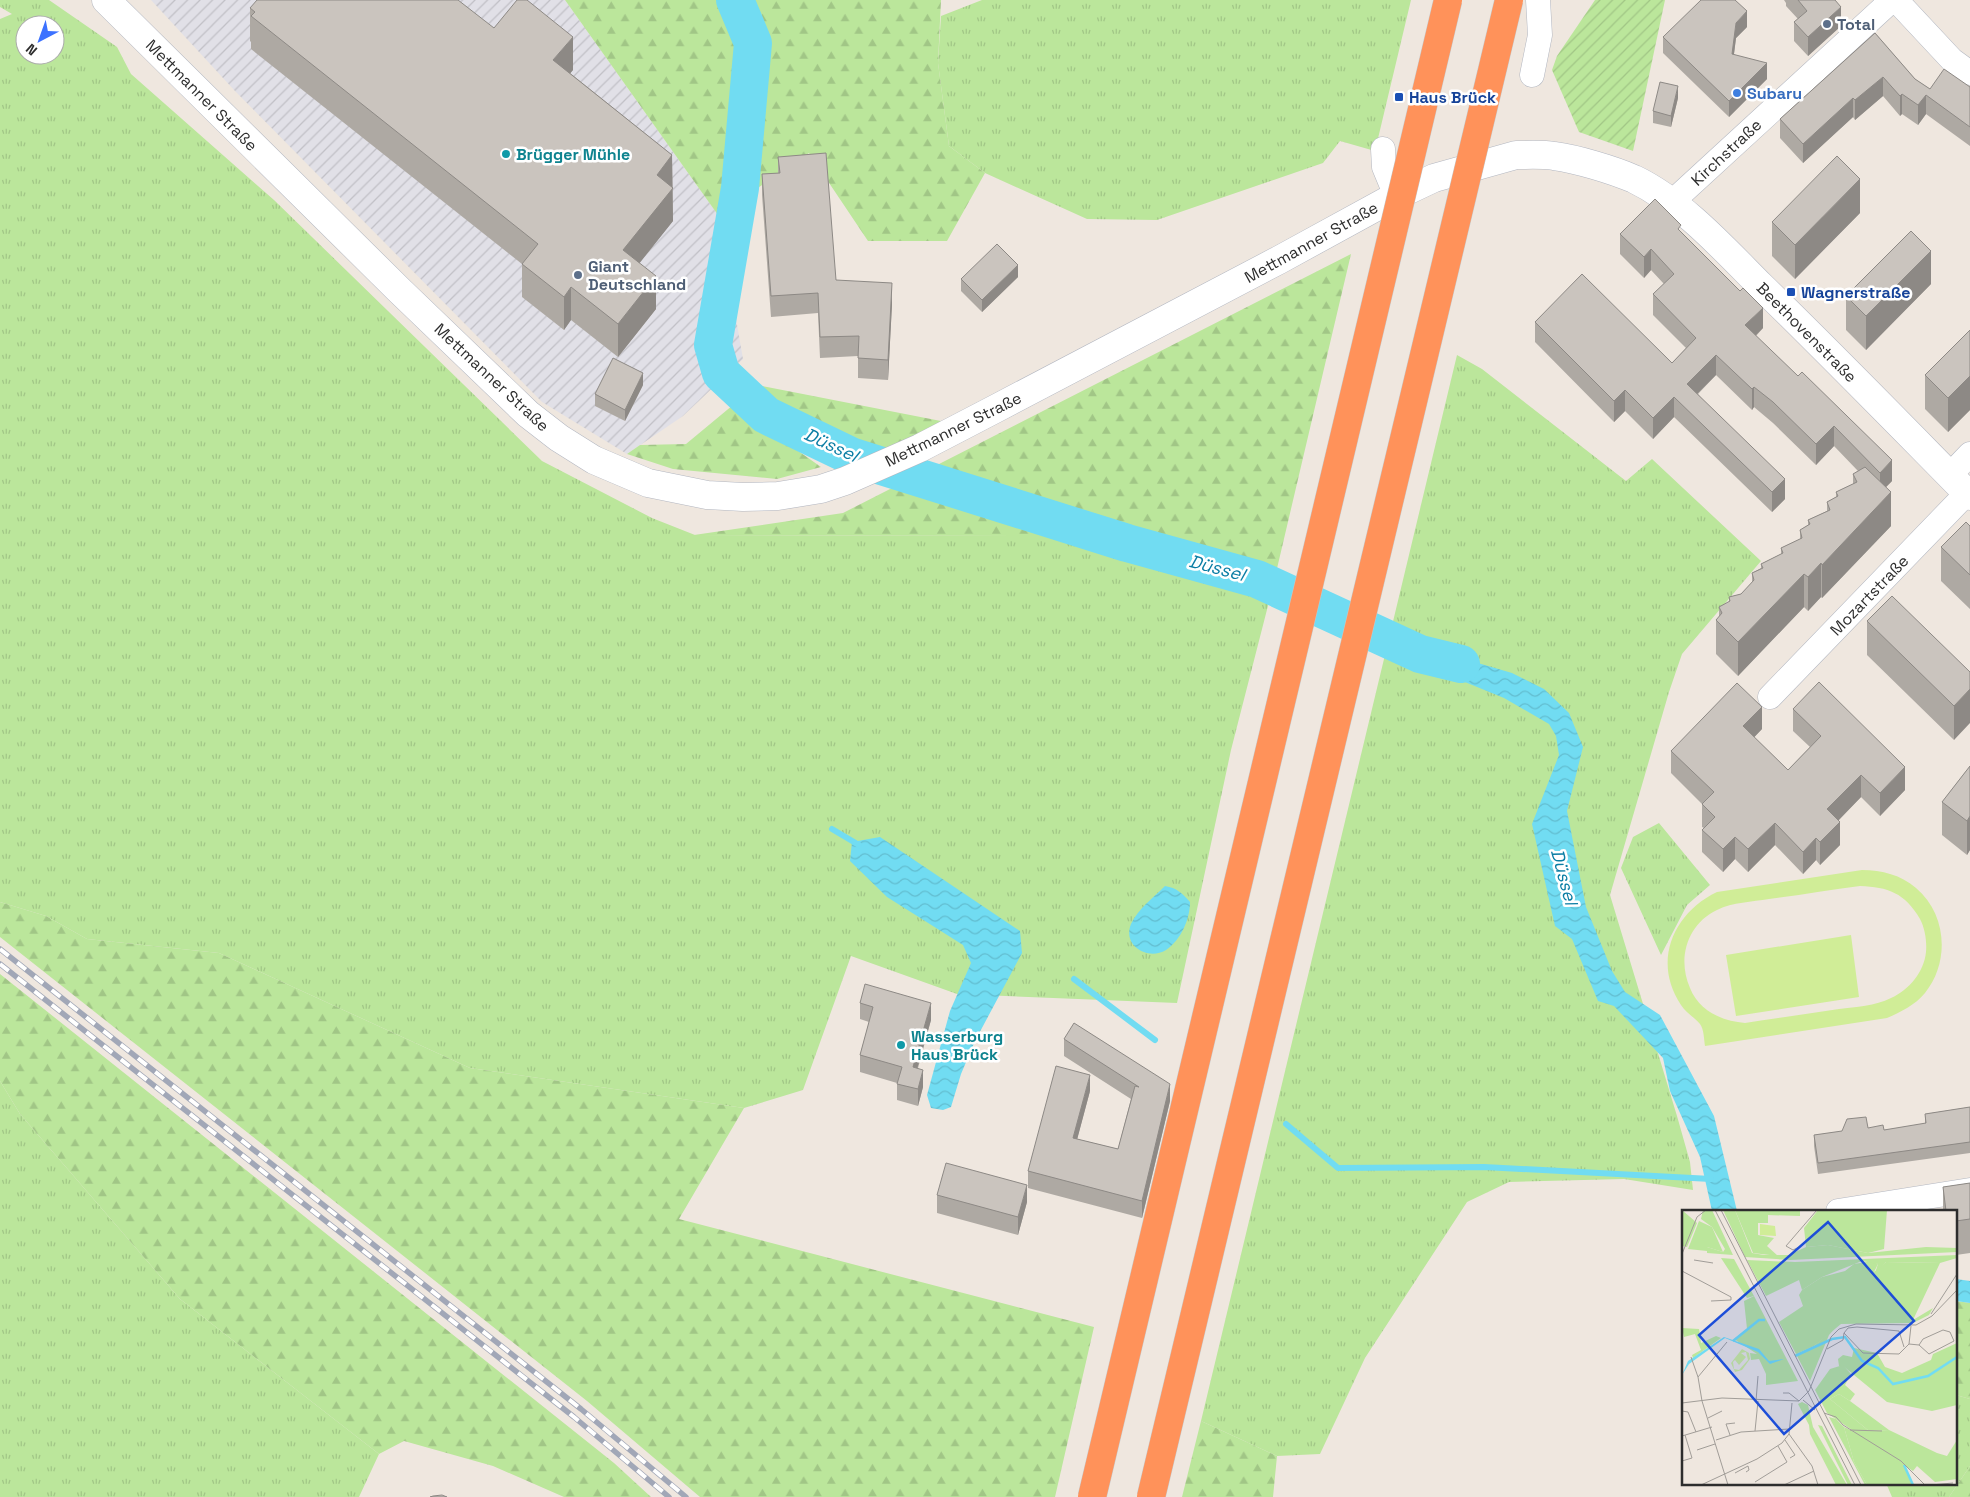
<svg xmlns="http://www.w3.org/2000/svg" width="1970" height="1497" font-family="'Space Grotesk',sans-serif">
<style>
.industrial{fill:url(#industrial-furrows)}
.grass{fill:url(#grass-tufts);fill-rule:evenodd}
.forest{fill:url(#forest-firs)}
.garden{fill:url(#garden-furrows)}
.pitch{fill:#d0ed97;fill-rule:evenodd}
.water{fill:url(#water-waves)}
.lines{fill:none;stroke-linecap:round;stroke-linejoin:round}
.stream{stroke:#71dcf2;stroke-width:6}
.river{stroke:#71dcf2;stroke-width:38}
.street-casing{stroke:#b3b7c1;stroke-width:25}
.secondary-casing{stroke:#b3b7c1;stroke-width:29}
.street{stroke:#fff;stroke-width:24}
.secondary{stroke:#fff;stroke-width:28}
.rail-casing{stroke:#a1a7b7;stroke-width:5.5}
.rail{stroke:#fff;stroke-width:4;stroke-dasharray:11;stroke-linecap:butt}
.highway-bridge-casing{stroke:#c8c8c8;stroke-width:29;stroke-linecap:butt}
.highway-bridge{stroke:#ff925a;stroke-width:28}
.wall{fill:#aea9a3}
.shaded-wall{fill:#8d8985}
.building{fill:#cac4be;stroke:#8d8985}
.service-dot{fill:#5c6f8a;stroke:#fff;stroke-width:2}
.shop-dot{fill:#3f7fe0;stroke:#fff;stroke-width:2}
.transit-dot{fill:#1a4fb4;stroke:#fff;stroke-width:2}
.culture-dot{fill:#0f9aa8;stroke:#fff;stroke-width:2}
.labels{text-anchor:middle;stroke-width:5;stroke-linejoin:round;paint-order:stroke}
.service-label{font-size:16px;font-weight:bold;fill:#4e5e75;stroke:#fff;text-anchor:start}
.shop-label{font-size:16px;font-weight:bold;fill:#366cbe;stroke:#fff;text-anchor:start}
.street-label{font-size:16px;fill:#2d2d2d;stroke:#fff}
.transit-label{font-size:16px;font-weight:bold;fill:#164399;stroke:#fff;text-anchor:start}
.culture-label{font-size:16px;font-weight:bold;fill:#0d838f;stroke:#fff;text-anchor:start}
.water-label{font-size:18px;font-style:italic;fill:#0a7da4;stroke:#fff}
.inset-river{fill:none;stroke:#71dcf2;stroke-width:2.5}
.inset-road{fill:none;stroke:#a19d98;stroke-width:1}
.view{fill:#1d4ed8;fill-opacity:0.15;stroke:#1d4ed8;stroke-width:2.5}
.inset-edge{fill:none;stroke:#2d2d2d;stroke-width:2.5}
</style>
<defs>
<pattern id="industrial-furrows" width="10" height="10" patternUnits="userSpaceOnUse" patternTransform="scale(1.25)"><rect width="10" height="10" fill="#e1e0e7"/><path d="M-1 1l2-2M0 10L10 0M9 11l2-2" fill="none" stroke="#c1c0c6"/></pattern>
<pattern id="grass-tufts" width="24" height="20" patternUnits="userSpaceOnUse" patternTransform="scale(1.25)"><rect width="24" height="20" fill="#bbe69b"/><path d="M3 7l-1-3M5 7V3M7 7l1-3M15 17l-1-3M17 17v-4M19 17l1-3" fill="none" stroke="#a1c686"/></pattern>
<pattern id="forest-firs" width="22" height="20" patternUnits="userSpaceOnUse" patternTransform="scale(1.25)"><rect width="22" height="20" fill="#bbe69b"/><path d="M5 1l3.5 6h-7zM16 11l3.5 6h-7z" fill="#a1c686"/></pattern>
<pattern id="garden-furrows" width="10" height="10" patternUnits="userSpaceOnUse" patternTransform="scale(1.25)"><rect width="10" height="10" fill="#bbe69b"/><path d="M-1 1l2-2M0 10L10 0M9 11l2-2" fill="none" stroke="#a1c686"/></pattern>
<pattern id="water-waves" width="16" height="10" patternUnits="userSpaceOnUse" patternTransform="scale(1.25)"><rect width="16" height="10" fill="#71dcf2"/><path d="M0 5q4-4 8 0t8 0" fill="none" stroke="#62bdd0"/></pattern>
</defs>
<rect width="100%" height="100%" fill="#efe7df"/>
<path class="industrial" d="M151,0H565L718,215L743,359L683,416L627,454L542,402L235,91Z"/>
<path class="grass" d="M0,0H49L117,47L131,74L274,200L542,461L652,518L695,535L1050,536L1271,594L1231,750L1177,1003L957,994L851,956L803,1090L744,1108L470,1068L219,953L87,939L46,916L0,902V19L12,14L0,7ZM25,25H55V55H25Z
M982,0H1411L1375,151L1340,141L1323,163L1157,220L1087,219L985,173L949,146L938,63L941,16Z
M1457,355L1482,369L1626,481L1652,459L1761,561L1682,654L1669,692L1610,895L1677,1116L1690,1162L1693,1190L1624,1179L1509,1182L1467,1202L1365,1358L1320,1454L1277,1456L1201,1421Z
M1659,823L1710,885L1687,905L1661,955L1621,868L1633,837Z
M0,1081L20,1114L180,1299L379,1454L359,1497H0Z
M1956,1395L1970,1399V1466L1949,1497H1892L1886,1483H1956Z"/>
<path class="forest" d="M565,0H941L938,63L949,146L985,173L947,241H868L809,153L718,215Z
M1351,254L1271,594L1050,536L694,535L843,513Z
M752,384L946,422L874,454L762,398Z
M733,405L821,467L777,479L673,469L627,454L640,445L686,444Z
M0,902L46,916L87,939L219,953L470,1068L744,1108L679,1219L1094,1327L1055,1497H700L587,1401L0,937Z
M0,974L614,1463L651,1497H564L493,1466L404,1441L379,1454L180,1299L20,1114L0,1081Z
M1956,1301L1970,1303V1399L1956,1395Z
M1201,1421L1277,1456L1273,1497H1182Z
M1970,1466V1497H1949Z"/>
<path class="garden" d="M1595,0H1665L1633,151L1579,132L1552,70L1557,56Z"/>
<path class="pitch" d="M1862,870C1882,870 1901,875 1916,888C1947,914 1950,962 1925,993C1915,1005 1901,1012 1887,1018L1705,1046C1704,1040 1704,1029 1700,1024C1694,1017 1686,1013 1681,1005C1652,962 1673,913 1717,892ZM1860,886C1888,887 1905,893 1920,919C1925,928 1927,942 1926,952C1924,972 1909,990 1891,998C1875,1006 1856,1007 1839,1009C1808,1014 1777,1018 1745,1023C1722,1021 1699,1011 1690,988C1677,959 1687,924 1717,910C1733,902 1752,902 1769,899C1800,895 1830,890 1860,886Z
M1851,935L1859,997L1736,1016L1726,955Z"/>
<path class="water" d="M1413,644L1512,673L1544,689L1569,713L1583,747L1567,811L1586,907L1612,971L1625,992L1660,1015L1714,1116L1737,1211H1712L1700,1157L1670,1091L1663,1058L1614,1006L1598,1001L1572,939L1555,926L1532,824L1559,755L1556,736L1549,724L1504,698L1460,680L1413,671Z
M880,837L1020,931L1022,953L975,1041L961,1074L951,1107L943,1110L931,1108L927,1095L950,1011L971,963L963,945L887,897L850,861L852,842Z
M1165,886C1177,888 1182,893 1190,902C1190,919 1181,940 1166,950C1148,961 1122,946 1131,924C1138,909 1154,897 1165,886Z
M1956,1279L1970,1281V1303L1956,1301Z"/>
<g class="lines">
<path class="stream" d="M832,829L859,845
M1074,979L1155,1040
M1286,1124L1338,1168L1484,1167L1711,1179"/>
<path class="river" d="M735,0L753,43L740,188L713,345L721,373L766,415L853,457L1127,543L1257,579L1420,654L1461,664"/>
<g class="street-casing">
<path id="street" d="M1896,0L1952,60L1970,73
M1532,75L1540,35L1538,0
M1383,149L1384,167L1396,196
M1672,202L1892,0
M1949,476L1970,454
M1770,697L1967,493
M1838,1211L1970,1190"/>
</g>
<g class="secondary-casing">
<path id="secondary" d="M106,0L398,289L528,414L559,438L594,460L648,483L707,495L743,497L778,496L821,489L845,481L920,448L995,409L1279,260L1396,196L1434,178L1516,155C1528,155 1542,154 1554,156C1577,159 1613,170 1634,179C1682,202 1724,249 1761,286C1832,355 1901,426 1970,496"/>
</g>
<use href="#street" class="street"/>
<use href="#secondary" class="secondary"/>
<g class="rail-casing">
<path id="rail" d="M0,949L581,1409L686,1497
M0,964L574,1417L669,1497"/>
</g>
<use href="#rail" class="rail"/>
<g class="highway-bridge-casing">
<path id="highway-bridge" d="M1092,1497L1448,0
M1151,1497L1509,0"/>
</g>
<use href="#highway-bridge" class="highway-bridge"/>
</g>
<path class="wall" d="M1784,0H1835L1841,26L1808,56L1794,41V22L1798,19L1786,6V3Z
M250,8L494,28L573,70L570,73L672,155L673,221L639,263L656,309L618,357L571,320L564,330L522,297V264L251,49V42L250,41Z
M1747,27L1736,38L1734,54L1767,79L1729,117L1663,53V37Z
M1875,33L1915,79L1930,89L1970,87V146L1926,114L1918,125L1902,114L1900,116L1883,96L1855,120L1853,117L1803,163L1780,138V119Z
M1678,98L1671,127L1653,123V111Z
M778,157L836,280L892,304L888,380L858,378V356L820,358L818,313L771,317L762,195V174L778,173Z
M1860,213L1795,279L1772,256V222Z
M1681,232L1763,328L1756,336L1892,481L1886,487L1891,526L1822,598L1821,597L1808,611L1804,607L1738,676L1716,654V620L1719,617V607L1729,602V597L1741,594L1752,583V573L1761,568V564L1781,554V548L1800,539V530L1808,525V520L1827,511V502L1836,497V492L1853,484V474L1858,471L1834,446L1816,465L1773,423L1754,407L1752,410L1716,375L1698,394L1785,499L1772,512L1674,417L1653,439L1625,411L1614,422L1535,342V322L1672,363L1686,348L1653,315V294L1664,284L1651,270L1644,278L1620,254V234Z
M1018,277L982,312L961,291V279Z
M1931,284L1866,350L1846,330V296Z
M1970,330V410L1948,432L1925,409V375Z
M643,385L625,421L595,406V394Z
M1970,526V609L1941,581V547Z
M1867,621L1970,672L1954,740L1867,655Z
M1793,709L1905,790L1880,816L1861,797L1839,820L1840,845L1820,865L1816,860L1803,874L1775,845L1748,872L1735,859L1723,872L1702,852V830L1704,828L1702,827V804L1671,773V751L1762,729L1754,737L1788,770L1810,747L1793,731Z
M1970,766V850L1967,855L1942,835V802Z
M860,1003L931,1020L918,1068L923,1087L918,1106L897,1100V1083L860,1072V1055L869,1022L860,1019Z
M1064,1039L1170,1101L1142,1218L1028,1188V1171L1090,1091L1077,1139L1118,1149L1131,1099L1064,1056Z
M1970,1107V1153L1818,1174L1814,1146V1135L1868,1128L1884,1130L1925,1124V1114Z
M1970,1183V1253L1956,1255V1211H1943V1187Z
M937,1195L1027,1202L1018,1235L937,1213Z"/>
<path class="shaded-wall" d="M1841,7V26L1808,56V37Z
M1747,11V27L1736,38L1732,69V54L1736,23Z
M573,37V70L553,94V60Z
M1767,63V79L1729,117V101Z
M1883,77V96L1855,120V100Z
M1678,86V98L1671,127V116Z
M1902,94V114L1900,116V96Z
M1926,95V114L1918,125V105Z
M1853,98V117L1803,163V144Z
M672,155L673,221L623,284V250L657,175Z
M1860,179V213L1795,279V245Z
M1651,249V270L1644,278V257Z
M1931,251V284L1866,350V316Z
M1018,265V277L982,312V300Z
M656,276V309L618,357V324Z
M892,283V304L888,380V360Z
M571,287V320L564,330V297Z
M1763,308V328L1745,346V325Z
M1716,355V375L1687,404V384Z
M643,373V385L625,421V410Z
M1970,376V410L1948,432V398Z
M1754,387V407L1752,410V389Z
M1625,390V411L1614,422V401Z
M1674,397V417L1653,439V418Z
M1834,426V446L1816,465V444Z
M1892,460V481L1880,493V473Z
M1785,479V499L1772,512V492Z
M1891,492V526L1822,598V565Z
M1821,563V597L1808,611V577Z
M1804,574V607L1738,676V642Z
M1970,689V723L1954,740V706Z
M1762,707V729L1743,749V726Z
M1905,767V790L1880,816V793Z
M1861,775V797L1827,832V809Z
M1970,816V850L1967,855V821Z
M1840,822V845L1820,865V842Z
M1775,823V845L1748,872V849Z
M1735,837V859L1723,872V849Z
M1816,838V860L1803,874V852Z
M931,1003V1020L913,1083V1067Z
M923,1070V1087L918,1106V1089Z
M1090,1075V1091L1073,1155V1138Z
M1170,1084V1101L1142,1218V1201Z
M1027,1185V1202L1018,1235V1217Z"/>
<path class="building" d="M257,0H458L494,28L517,0H527L573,37L553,60L672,155L657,175L673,188L623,250L656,276L618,324L571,287L564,297L522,264L538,244L251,16L255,12L250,8Z
M1701,0H1735L1747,11L1736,23L1732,54L1767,63L1729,101L1663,37Z
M1798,0H1835L1841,7L1808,37L1794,22L1807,11Z
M1875,33L1915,79L1930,89L1944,69L1970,87V127L1926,95L1918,105L1902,94L1900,96L1883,77L1855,100L1853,98L1803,144L1780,119Z
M1660,82L1678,86L1671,116L1653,111Z
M826,153L836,280L892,283L888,360L858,358L859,336L820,337L818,293L771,296L762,174L780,173L778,157Z
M1837,156L1860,179L1795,245L1772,222Z
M1655,199L1681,225L1678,229L1740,291L1743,288L1763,308L1745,325L1798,376L1802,372L1892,460L1880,473L1834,426L1816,444L1773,402L1754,387L1752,389L1716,355L1687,384L1785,479L1772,492L1674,397L1653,418L1625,390L1614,401L1535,322L1582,274L1672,363L1696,338L1653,294L1674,274L1651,249L1644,257L1620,234Z
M1911,231L1931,251L1866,316L1846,296Z
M997,244L1018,265L982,300L961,279Z
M1970,330V376L1948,398L1925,375Z
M613,358L643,373L625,410L595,394Z
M1865,467L1891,492L1822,565L1821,563L1808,577L1804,574L1738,642L1716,620L1722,613L1719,607L1730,601L1729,597L1741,594L1754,580L1752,573L1763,568L1761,564L1783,553L1781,548L1802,538L1800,530L1810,524L1808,520L1830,510L1827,502L1838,496L1836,492L1857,482L1853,474Z
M1966,522L1970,526V575L1941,547Z
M1892,596L1970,672V689L1954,706L1867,621Z
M1819,682L1905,767L1880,793L1861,775L1827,809L1840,822L1820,842L1816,838L1803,852L1775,823L1748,849L1735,837L1723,849L1702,830L1715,817L1702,804L1714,792L1671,751L1737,683L1762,707L1743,726L1788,770L1821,736L1793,709Z
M1970,766V816L1967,821L1942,802Z
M865,984L931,1003L913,1067L923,1070L918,1089L897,1084L902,1067L860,1055L873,1007L860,1003Z
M1074,1023L1170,1084L1142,1201L1028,1171L1056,1066L1090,1075L1073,1138L1118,1149L1135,1086L1139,1087L1064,1039Z
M1970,1107V1142L1818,1163L1814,1135L1842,1131L1847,1119L1866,1117L1868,1128L1883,1125L1884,1130L1926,1123L1925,1114Z
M946,1163L1027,1185L1018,1217L937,1195Z
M1970,1183V1219L1956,1221V1211H1946L1943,1187Z
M442,1495L447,1497H430L433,1496Z"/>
<g class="service-dot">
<circle cx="1827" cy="24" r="5"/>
<circle cx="578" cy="275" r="5"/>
</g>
<circle class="shop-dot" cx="1737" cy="93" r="5"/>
<g class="transit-dot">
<rect x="1394" y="92" width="10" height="10" rx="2.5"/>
<rect x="1786" y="287" width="10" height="10" rx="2.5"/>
</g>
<g class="culture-dot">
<circle cx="506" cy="154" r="5"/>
<circle cx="901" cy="1045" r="5"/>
</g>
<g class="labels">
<g class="service-label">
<text x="1837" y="30">Total</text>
<text x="588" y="272">Giant<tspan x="588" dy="18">Deutschland</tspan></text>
</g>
<g class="shop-label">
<text x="1747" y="99">Subaru</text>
</g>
<g class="street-label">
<text transform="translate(202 95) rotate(45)" y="6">Mettmanner Straße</text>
<text transform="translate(1726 152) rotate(-43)" y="6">Kirchstraße</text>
<text transform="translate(1311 242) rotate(-29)" y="6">Mettmanner Straße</text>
<text transform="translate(1807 332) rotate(45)" y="6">Beethovenstraße</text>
<text transform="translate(492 377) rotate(43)" y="6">Mettmanner Straße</text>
<text transform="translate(953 429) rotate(-26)" y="6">Mettmanner Straße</text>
<text transform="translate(1869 595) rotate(-46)" y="6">Mozartstraße</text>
</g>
<g class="transit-label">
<text x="1409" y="103">Haus Brück</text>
<text x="1801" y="298">Wagnerstraße</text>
</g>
<g class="culture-label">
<text x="516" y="160">Brügger Mühle</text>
<text x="911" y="1042">Wasserburg<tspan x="911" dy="18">Haus Brück</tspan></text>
</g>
<g class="water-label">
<text transform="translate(831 445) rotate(25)" y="6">Düssel</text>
<text transform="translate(1217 568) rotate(15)" y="6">Düssel</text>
<text transform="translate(1564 877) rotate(75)" y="6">Düssel</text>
</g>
</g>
<g transform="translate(1682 1210)">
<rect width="275" height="275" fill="#efe7df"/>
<path d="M53,0H118V6L86,5V13H76V25L92,28L85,36L96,46L71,43ZM136,0H205L202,39L186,43L146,35L124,37L122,18ZM17,11L30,17L41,42L25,37V41L6,39ZM190,51L196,54L192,62L204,52L258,53L231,110L251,98L247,105L231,113L159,114L132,136L114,144L97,112L121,96L117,85L120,80L140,67L163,61L172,54ZM72,86L116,171L84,175V164L77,149L69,150L68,143L75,144L52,129L65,119L62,91ZM161,155L169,164L163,175L173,184L168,191L157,184L148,189L187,221L207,220L255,243L265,246L275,230V269L253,272L235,256L231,261L222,255L231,275H185L172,252L162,217L173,222L145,203L133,180L148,159Z" fill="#bbe69b"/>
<path d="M0,0L15,13L5,37L0,36ZM21,0H30L51,45L25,43V37L41,42L43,39L30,17L19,9ZM41,0H53L70,43L82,45H107L124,37L146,35L186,43L244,37L275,38V42L108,50L63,47ZM275,45V48L258,53L204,52L193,63L196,54L180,51L140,67L120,80L117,70L84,86L65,50L113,52ZM39,48L52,49L72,86L65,88ZM156,115L147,125L128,171L114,144L132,136ZM0,118L17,119L19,133L34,126L39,128L11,148L10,145L19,140L13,124L2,127ZM275,133V195L250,201L205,192L161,156H157L156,149L161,145L170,147L172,138L195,143L203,157L220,163L249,150L251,144ZM147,207L154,209L162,217L172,252L185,275H183ZM136,215L140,216L170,275H166Z" fill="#bbe69b"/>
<path d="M157,184L168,191L207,220L187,221L148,189ZM120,192L126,195L131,217L165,275H154L149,265L128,224L127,215L116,194Z" fill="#bbe69b"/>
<path d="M78,14L93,16L94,26L78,25ZM60,139L67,143L68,149L60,160L53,162L49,153ZM64,142L66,150L57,160L52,159L51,152L53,150L57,155L64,147L59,143Z" fill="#d0ed97" fill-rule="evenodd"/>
<path d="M42,127L77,139L87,151L102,149L88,154L76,142L43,128L7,154L0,165L6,151Z" fill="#71dcf2"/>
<path class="inset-river" d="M51,131L77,110H83M113,146L150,129L163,127L180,151L196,158L211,174L246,166L275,147M222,255L231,275"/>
<path class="inset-road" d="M33,0L173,275M39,0L179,275M119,36L111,40L104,36L135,0M0,44L15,7L24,0M12,50L31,53M0,61L49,87V90L29,91M249,104L275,64M227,134L237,135L241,129L261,120L268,122L272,131L247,144L237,135M222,137L217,121L175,117L166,118L162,123L181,143L217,144L227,134L229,116M145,139L161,130L162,123M9,147L16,167M101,183H107L117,191M121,190L133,200M20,191L16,167L45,132M20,191L46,275M74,191L76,166M0,193L40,188L117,191L127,181L149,127L157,119L174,114L234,115L250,106L275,80M0,201L6,202L14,222M142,203L154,207L161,215L219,251L243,275M26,208L40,201M168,220L200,221M73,221L76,191M107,224L130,256L136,275M48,225L44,214L53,213M0,226L30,217M34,230L59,222L107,219M103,230L113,245L108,248M15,240L33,234M0,251L10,248L3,225M53,263L66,256L67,260L64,262M73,272L105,252L96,236M19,275L75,249L100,233L107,224L110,193M102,275L132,261M249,275L271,273"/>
<path class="view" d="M146,12L232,111L102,224L17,125Z"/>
<rect width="275" height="275" class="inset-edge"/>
</g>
<g transform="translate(40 40) rotate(221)"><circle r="24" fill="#ffffff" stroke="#ababab"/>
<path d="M0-4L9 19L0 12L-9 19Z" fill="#3c72ff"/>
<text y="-8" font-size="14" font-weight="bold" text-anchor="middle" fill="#2d2d2d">N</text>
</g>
</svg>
